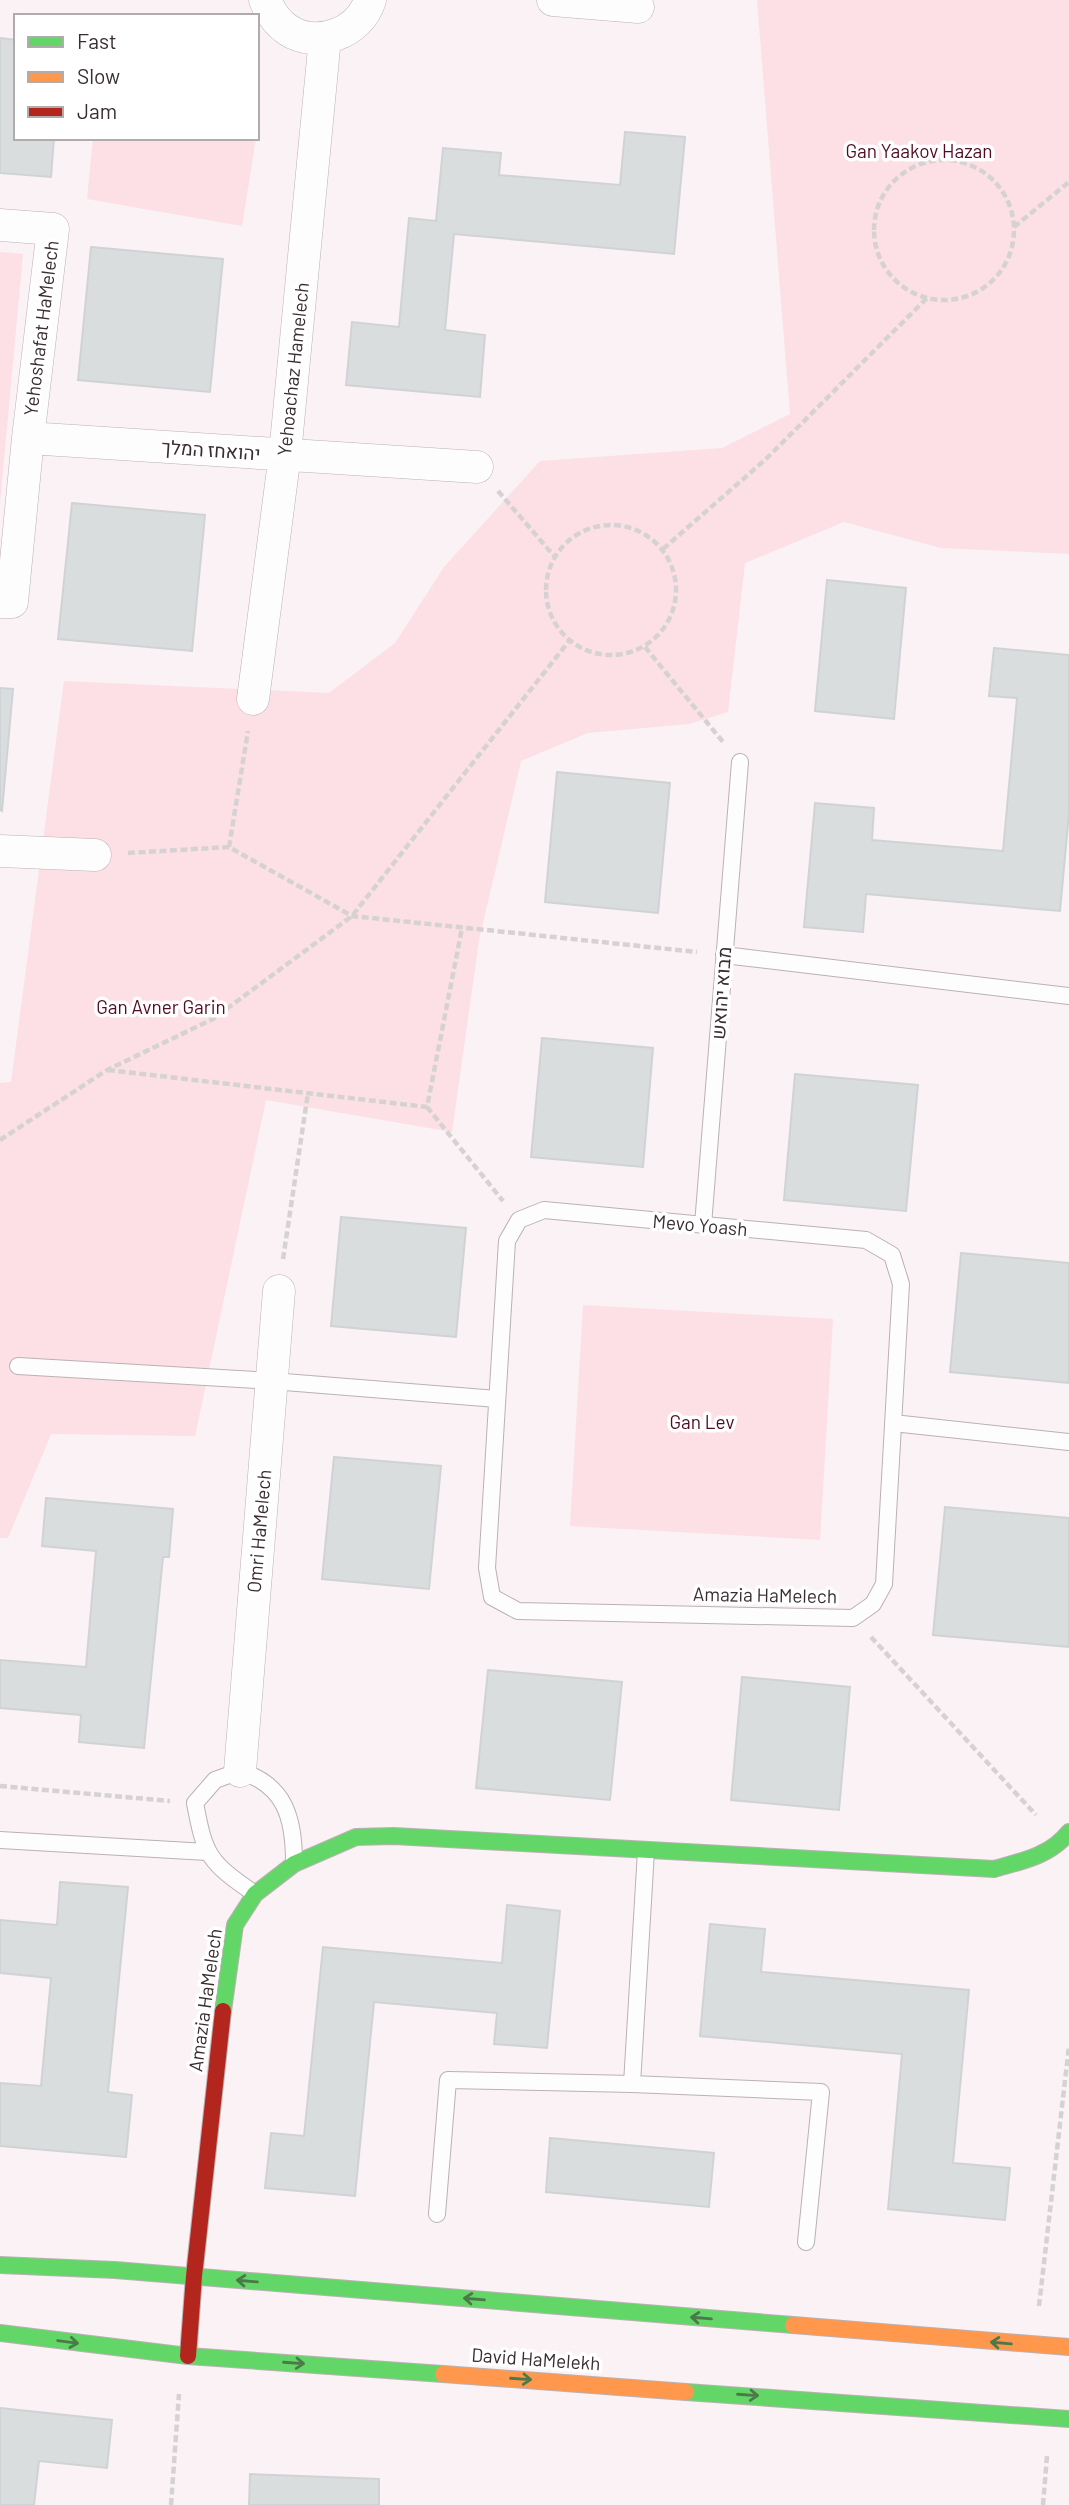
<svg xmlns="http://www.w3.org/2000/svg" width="1069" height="2505" font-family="Barlow,Heebo,sans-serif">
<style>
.green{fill:#fce0e5}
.building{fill:#daddde;stroke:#d0d3d5;stroke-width:2}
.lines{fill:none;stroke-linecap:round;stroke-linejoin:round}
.lane-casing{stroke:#bbb1b4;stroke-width:18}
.street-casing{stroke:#bbb1b4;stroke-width:33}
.fast-casing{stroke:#bbb1b4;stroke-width:18}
.slow-casing{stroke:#bbb1b4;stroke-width:18}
.jam-casing{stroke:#bbb1b4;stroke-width:18}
.path{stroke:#d6d2d3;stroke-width:4.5;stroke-dasharray:7 3.5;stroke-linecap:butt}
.lane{stroke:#fefdfd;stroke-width:16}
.street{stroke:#fefdfd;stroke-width:32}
.fast{stroke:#63d668;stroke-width:16}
.slow{stroke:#ff974d;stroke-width:16}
.jam{stroke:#b3261e;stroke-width:16}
.oneway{stroke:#4c7949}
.labels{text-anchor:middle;stroke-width:7;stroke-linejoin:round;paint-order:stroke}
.park-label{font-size:19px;fill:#500c25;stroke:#fff}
.street-label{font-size:19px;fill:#392d2f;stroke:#fff}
</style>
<rect width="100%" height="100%" fill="#faf2f4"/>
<path class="green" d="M757,0H1069V554L941,548L844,522L745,563L728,712L689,724L588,733L521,761L479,940L452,1132L266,1100L195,1436L51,1434L8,1538H0V1083L11,1082L64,681L329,693L395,643L444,567L540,461L722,448L790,414Z
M93,138H256L242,226L87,199Z
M0,252L23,254L0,503Z
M583,1305L833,1319L820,1540L570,1526Z"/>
<path class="building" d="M0,38L16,40V138H54L51,177L0,173Z
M625,132L685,137L674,254L454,234L445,330L485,335L480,397L346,385L352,322L399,327L409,218L436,221L443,148L501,153L499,175L620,185Z
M91,247L223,259L210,392L78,380Z
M72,503L205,515L192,651L58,639Z
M827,580L906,588L894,719L815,711Z
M994,648L1069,655V813L1060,911L866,894L863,932L804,927L815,803L874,808L872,840L1003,851L1017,698L989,696Z
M0,688L13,689L2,811L0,810Z
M557,772L670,783L658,913L545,902Z
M542,1038L653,1048L643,1167L531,1157Z
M795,1074L918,1085L906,1211L784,1200Z
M341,1217L466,1228L456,1337L331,1326Z
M961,1253L1069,1263V1383L950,1372Z
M334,1457L441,1466L429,1589L322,1579Z
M46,1498L173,1509L169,1557H163L144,1748L79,1742L81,1715L0,1708V1660L86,1667L96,1551L42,1546Z
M945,1507L1069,1518V1647L933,1635Z
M488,1670L622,1682L610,1800L476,1788Z
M742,1677L850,1687L839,1810L731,1800Z
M60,1882L128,1887L108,2092L132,2095L126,2157L0,2146V2083L41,2086L51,1978L0,1973V1920L57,1925Z
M507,1905L560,1911L547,2048L494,2044L497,2013L374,2002L355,2196L265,2188L271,2133L304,2136L323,1947L502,1963Z
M710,1924L765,1929L761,1972L969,1990L953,2163L1010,2168L1005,2220L888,2209L902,2054L700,2036Z
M550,2138L714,2153L709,2207L546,2192Z
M0,2408L112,2420L107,2468L39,2461L34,2505H0Z
M250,2474L379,2479V2505H249Z"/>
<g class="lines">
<g class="lane-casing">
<path id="lane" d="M724,955L1069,996
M544,1210L866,1240L892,1255L901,1284L884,1584L873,1604L853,1618L518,1611L492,1597L487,1568L507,1241L519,1220Z
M703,1225L740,762
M18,1366L272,1381L497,1399
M893,1423L1069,1442
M0,1840L207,1852
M255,1894C209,1862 205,1857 195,1803L215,1780L240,1771C285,1785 294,1818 294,1862
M632,2084L646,1851
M437,2214L448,2080L632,2084L821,2092L806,2242"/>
</g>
<g class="street-casing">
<path id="street" d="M265,0C270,12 277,23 288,30C317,49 360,33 370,0
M553,0L638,7
M0,225L53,229L28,438L12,602H0
M28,438L477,467
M253,699L285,454L325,38
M0,851L95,855
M240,1771L279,1291"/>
</g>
<g class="fast-casing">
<path id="fast" d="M223,2011L235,1925L255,1894L294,1864L356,1837L394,1836L994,1869C1022,1861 1050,1856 1069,1832
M0,2265L115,2270L793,2325
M0,2333L188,2356L443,2374
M686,2392L1069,2419"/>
</g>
<g class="slow-casing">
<path id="slow" d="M793,2325L1069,2347
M443,2374L686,2392"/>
</g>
<g class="jam-casing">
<path id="jam" d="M188,2356L194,2276L223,2011"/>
</g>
<path class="path" d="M874 230a70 70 0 1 1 140 0a70 70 0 1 1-140 0Z
M1014,227L1069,182
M498,491L555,557
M546 590a65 65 0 1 1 130 0a65 65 0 1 1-130 0Z
M663,549L765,460L927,298
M645,647L723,742
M229,847L248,731
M128,853L229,847L352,916L697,952
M108,1070L427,1107L462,928
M427,1107L503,1201
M0,1140L107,1070L213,1019L352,916L569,641
M283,1259L308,1093
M871,1637L1036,1815
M0,1786L170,1801
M1039,2306L1069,2046
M171,2505L179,2394
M1043,2505L1047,2456"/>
<use href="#lane" class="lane"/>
<use href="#street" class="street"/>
<use href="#fast" class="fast"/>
<use href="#slow" class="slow"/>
<use href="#jam" class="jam"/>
</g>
<defs><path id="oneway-shaft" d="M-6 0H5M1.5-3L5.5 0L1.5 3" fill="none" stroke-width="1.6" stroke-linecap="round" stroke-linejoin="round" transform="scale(1.75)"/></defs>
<g class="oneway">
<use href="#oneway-shaft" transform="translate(247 2281) rotate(-175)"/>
<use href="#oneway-shaft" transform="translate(474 2299) rotate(-175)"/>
<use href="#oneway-shaft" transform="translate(701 2318) rotate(-175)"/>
<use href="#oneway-shaft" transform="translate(68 2342) rotate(8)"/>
<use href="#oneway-shaft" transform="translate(1001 2343) rotate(-175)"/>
<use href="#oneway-shaft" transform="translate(294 2363) rotate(4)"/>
<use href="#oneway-shaft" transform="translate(521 2379) rotate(4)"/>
<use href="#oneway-shaft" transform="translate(748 2395) rotate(4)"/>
</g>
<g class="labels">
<g class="park-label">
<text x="919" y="158">Gan Yaakov Hazan</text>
<text x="161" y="1014">Gan Avner Garin</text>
<text x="702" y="1429">Gan Lev</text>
</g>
<g class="street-label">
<text transform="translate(41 328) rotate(-83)" y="7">Yehoshafat HaMelech</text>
<text transform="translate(293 369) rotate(-84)" y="7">Yehoachaz Hamelech</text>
<text transform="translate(211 450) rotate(4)" y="7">יהואחז המלך</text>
<text transform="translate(721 993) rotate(-86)" y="7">מבוא יהואש</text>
<text transform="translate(700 1225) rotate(5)" y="7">Mevo Yoash</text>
<text transform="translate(259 1531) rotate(-85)" y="7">Omri HaMelech</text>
<text transform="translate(765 1595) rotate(1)" y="7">Amazia HaMelech</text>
<text transform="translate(205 2000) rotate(-82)" y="7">Amazia HaMelech</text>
<text transform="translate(536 2359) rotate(4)" y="7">David HaMelekh</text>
</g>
</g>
<rect x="14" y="14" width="245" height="126" fill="#ffffff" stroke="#b0abac" stroke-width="2"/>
<rect x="28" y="37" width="35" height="10" fill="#63d668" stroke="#b0abac" stroke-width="2"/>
<text x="77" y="49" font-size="21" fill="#392d2f">Fast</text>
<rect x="28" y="72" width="35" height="10" fill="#ff974d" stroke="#b0abac" stroke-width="2"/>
<text x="77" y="84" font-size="21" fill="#392d2f">Slow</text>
<rect x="28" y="107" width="35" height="10" fill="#b3261e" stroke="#b0abac" stroke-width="2"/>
<text x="77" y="119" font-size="21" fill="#392d2f">Jam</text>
</svg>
